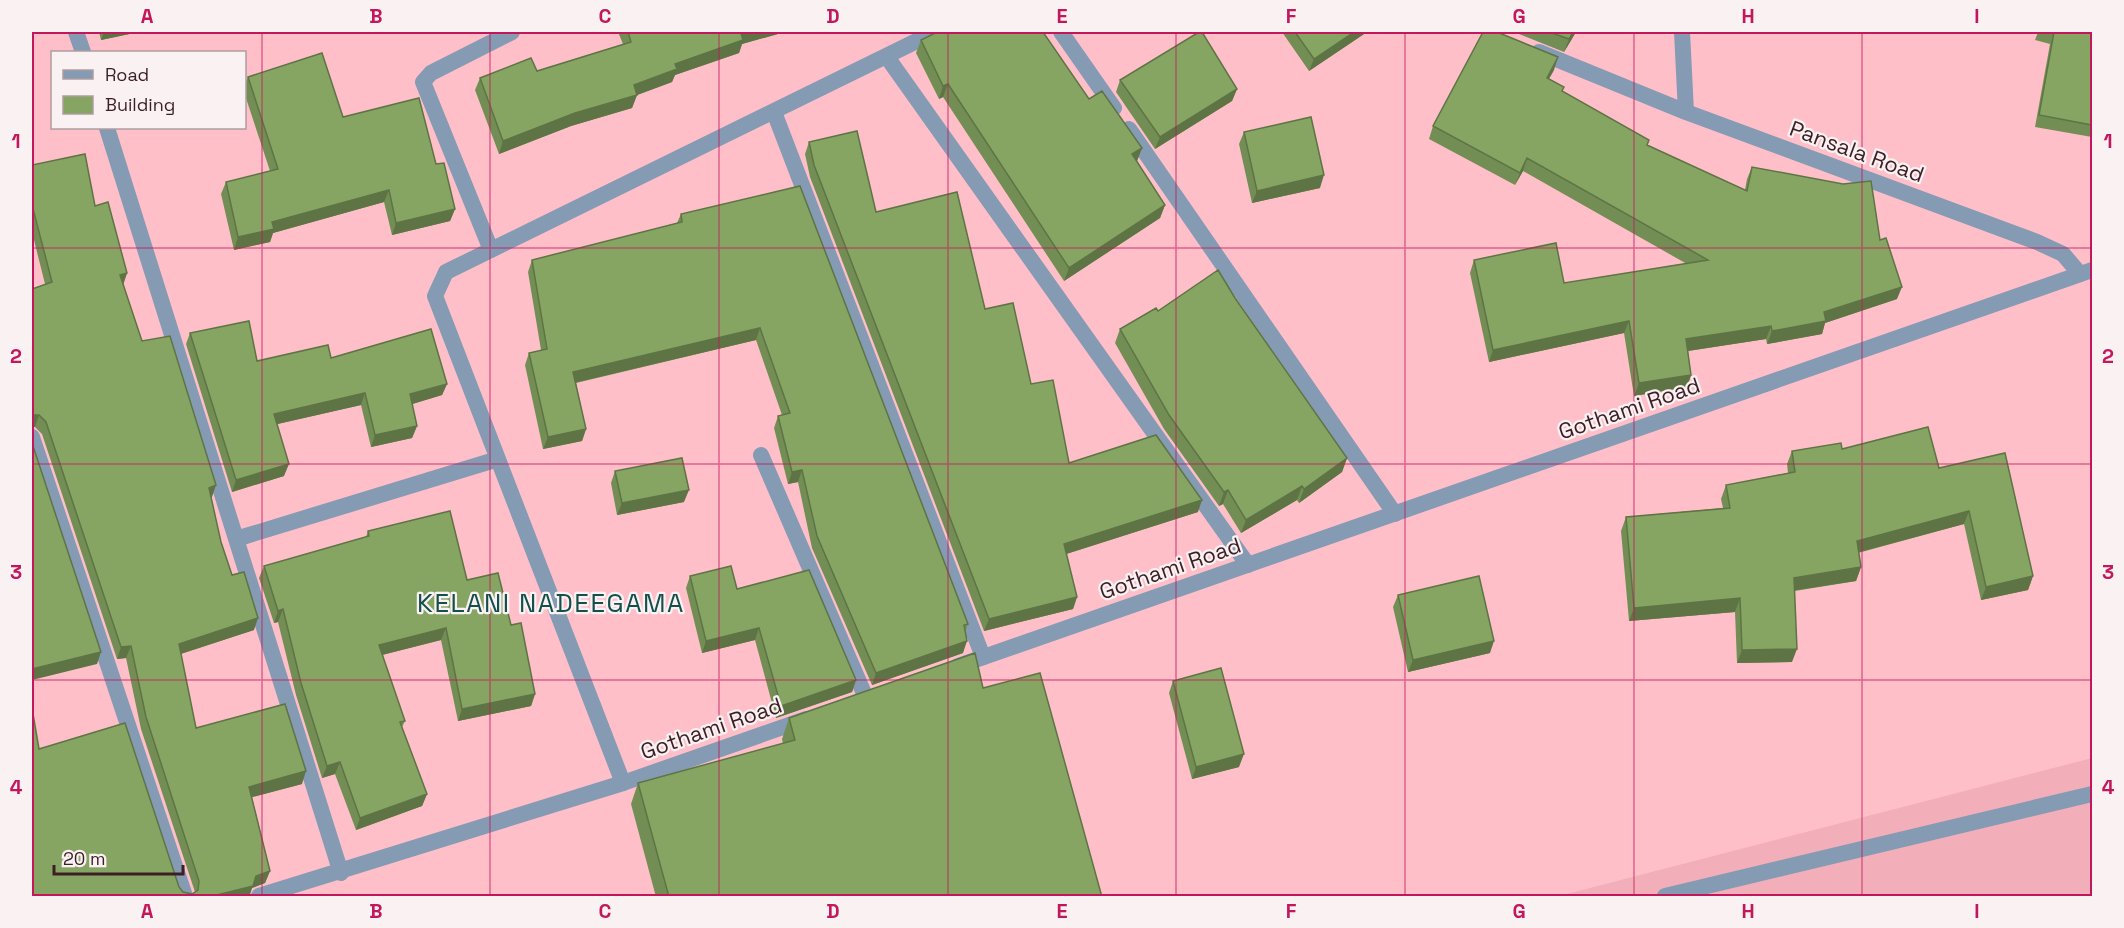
<svg xmlns="http://www.w3.org/2000/svg" width="2124" height="928" font-family="'Space Grotesk',sans-serif">
<style>
.built{fill:#f2afb9}
.lines{fill:none;stroke-linecap:round;stroke-linejoin:round}
.service{stroke:#849bb3;stroke-width:16}
.minor{stroke:#849bb3;stroke-width:16}
.tertiary{stroke:#849bb3;stroke-width:16}
.wall{fill:#738e55}
.shaded-wall{fill:#5e7445}
.building{fill:#86a563;stroke:#5e7445;stroke-width:1.5}
.grid{fill:none;stroke:#c2185b;stroke-width:1.5;stroke-opacity:0.55}
.labels{text-anchor:middle;stroke-width:4.5;stroke-linejoin:round;paint-order:stroke}
.street-label{font-size:22px;fill:#3c1f24;stroke:#faf1f2}
.quarter-label{font-size:26px;letter-spacing:1.5px;fill:#13504c;stroke:#faf1f2}
.neatline{fill:none;stroke:#c2185b;stroke-width:2}
.grid-label{font-size:20px;text-anchor:middle;font-weight:bold;fill:#c2185b}
</style>
<rect width="100%" height="100%" fill="#ffbfc9"/>
<path class="built" d="M2092,758V896H1559Z"/>
<g class="lines">
<path class="service" d="M1665,896L2092,794"/>
<path class="minor" d="M76,32L83,52
M1061,32L1114,108
M1682,32L1686,112L2037,242L2063,254L2080,274
M1539,52L1686,112
M887,57L1248,565
M774,112L983,657
M107,128L341,873
M1129,129L1395,514
M491,250L423,82L431,73L512,32
M32,437L185,896
M761,455L866,698
M236,539L498,459
M623,783L435,296L446,272L935,32"/>
<path class="tertiary" d="M958,666L2092,270
M259,896L623,783L806,719"/>
</g>
<path class="wall" d="M99,32H139L101,40Z
M618,32H785L742,44L739,53L675,75L672,82L637,95L632,108L571,126L499,154L475,90L480,78L537,71L623,44Z
M1282,32H1367L1309,71Z
M1514,32H1576L1564,52Z
M2038,32H2092V137L2035,127L2050,44L2035,40Z
M921,40L1089,99L1142,148L1137,161L1165,205L1160,218L1064,281L943,97L939,99L916,53Z
M1554,70L1549,79L1562,91L1647,145L1745,190L1747,179L1752,167L1880,240L1897,299L1825,323L1822,334L1767,344L1766,339L1688,351L1691,375L1687,387L1634,396L1624,333L1489,362L1470,273L1474,260L1564,283L1687,264L1523,171L1515,185L1429,139L1433,126Z
M248,77L343,117L436,164L455,209L450,221L392,235L384,202L273,233L270,242L234,250L221,194L226,182L270,171L244,92V86Z
M1120,80L1237,89L1232,101L1155,149L1116,92Z
M1244,132L1320,188L1252,203L1239,144Z
M809,142L876,212L985,309L1031,384L1069,463L1198,512L1066,554L1077,597L1073,609L984,631L810,177L805,154Z
M32,165L95,206L127,273L123,285L142,341L212,497L211,498L221,542L232,575L254,630L181,654L196,728L302,784L252,797L270,871L265,883L252,888L249,897H32L39,749L179,887L183,892L192,894L195,892L141,729L126,658L117,659L42,434L35,427H32V289L45,284L32,232Z
M681,214L968,624L965,632L963,653L872,685L812,548L798,482L788,484L774,428L778,416L782,415L756,340L576,383L586,429L582,441L543,449L525,365L529,353L541,350L528,272L532,260L677,223Z
M1235,298L1347,458L1342,472L1299,503L1297,500L1241,533L1223,504L1219,506L1164,429L1115,343L1120,329L1158,311Z
M190,333L257,361L331,358L447,384L442,395L412,404L417,426L412,438L371,447L361,405L277,424L284,476L232,492L186,344Z
M1842,449L1939,468L2033,576L2028,590L1981,600L1964,524L1858,553L1861,567L1856,581L1795,591L1792,662L1737,663L1735,612L1629,621L1621,531L1626,517L1723,508L1721,499L1726,485L1788,473L1787,464L1792,451Z
M615,471L684,502L617,515L611,483Z
M368,531L467,580L511,625L535,694L531,706L458,721L441,640L382,655L405,721L402,727L427,794L422,806L356,830L335,774L322,778L296,695L278,622L274,623L259,578L264,566L366,537Z
M690,576L737,589L856,680L852,692L776,718L755,640L702,653L686,588Z
M1398,595L1490,653L1408,672L1393,607Z
M1173,681L1239,767L1192,779L1169,693Z
M983,688L1102,897H656L631,804L638,783L783,744L782,739L789,718Z"/>
<path class="shaded-wall" d="M104,32H139L101,40Z
M747,32H785L742,44L739,53L675,75L672,82L629,98L634,85L675,64L741,33Z
M1354,32H1367L1309,71L1314,59Z
M1573,32H1576L1564,52L1569,39Z
M1558,57L1554,70L1542,90L1547,78Z
M948,84L943,97L939,99L943,86Z
M1237,89L1232,101L1155,149L1160,137Z
M637,95L632,108L571,126L499,154L503,141L575,113Z
M1142,148L1137,161L1127,167L1132,154Z
M1527,158L1523,171L1515,185L1520,173Z
M1324,175L1320,188L1252,203L1257,191Z
M389,190L384,202L273,233L270,242L234,250L238,237L272,222Z
M1165,205L1160,218L1064,281L1069,268Z
M455,209L450,221L392,235L396,223Z
M127,273L123,285L120,275Z
M1902,287L1897,299L1825,323L1822,334L1767,344L1772,331L1824,312Z
M1629,321L1624,333L1489,362L1493,350Z
M1771,326L1766,339L1681,352L1686,339Z
M760,328L756,340L569,384L573,372Z
M1691,375L1687,387L1634,396L1639,383Z
M447,384L442,395L406,406L410,394Z
M365,393L361,405L269,426L274,414Z
M33,415H39L35,427H32V416Z
M417,426L412,438L371,447L375,435Z
M586,429L582,441L543,449L548,437Z
M1347,458L1342,472L1299,503L1304,489Z
M289,464L284,476L232,492L236,480Z
M802,470L798,482L788,484L792,472Z
M216,485L212,497L205,500L209,488Z
M1302,486L1297,500L1241,533L1246,520Z
M689,490L684,502L617,515L622,503Z
M1228,490L1223,504L1219,506L1224,492Z
M1202,500L1198,512L1060,556L1064,544Z
M1969,511L1964,524L1852,554L1857,541Z
M1861,567L1856,581L1790,591L1794,578Z
M2033,576L2028,590L1981,600L1986,587Z
M1077,597L1073,609L984,631L989,619Z
M1740,598L1735,612L1629,621L1634,608Z
M283,609L278,622L274,623L278,611Z
M258,618L254,630L174,656L179,644Z
M446,628L441,640L374,657L379,645Z
M759,628L755,640L702,653L706,641Z
M967,641L963,653L872,685L876,673Z
M1494,641L1490,653L1408,672L1413,660Z
M131,646L126,658L117,659L121,647Z
M1797,649L1792,662L1737,663L1742,650Z
M101,652L97,664L32,680V669Z
M856,680L852,692L776,718L781,706Z
M535,694L531,706L458,721L462,709Z
M1244,754L1239,767L1192,779L1196,767Z
M340,762L335,774L322,778L327,766Z
M306,771L302,784L245,799L249,787Z
M427,794L422,806L356,830L360,818Z
M270,871L265,883L252,888L249,897H209Z"/>
<path class="building" d="M628,32H747L741,33L743,40L675,64L677,69L634,85L637,95L575,113L503,141L480,78L531,58L537,71L631,42Z
M937,32H1043L1089,99L1102,91L1142,148L1132,154L1165,205L1069,268L948,84L943,86L921,40Z
M1199,32H1202L1237,89L1160,137L1120,80Z
M1295,32H1354L1314,59Z
M1483,32H1497L1558,57L1547,78L1564,87L1562,91L1649,140L1647,145L1747,191L1752,167L1843,184L1871,181L1880,240L1886,238L1902,287L1824,312L1826,321L1772,331L1771,326L1686,339L1691,375L1639,383L1629,321L1493,350L1474,260L1556,243L1564,283L1708,260L1527,158L1520,173L1433,126Z
M1549,32H1573L1569,39Z
M2051,32H2092V125L2039,115L2054,32Z
M322,53L343,117L419,98L436,164L444,163L455,209L396,223L389,190L272,222L274,229L238,237L226,182L278,169L248,77Z
M1311,117L1324,175L1257,191L1244,132Z
M857,131L876,212L957,192L985,309L1013,303L1031,384L1053,380L1069,463L1156,435L1202,500L1064,544L1077,597L989,619L814,165L809,142Z
M85,154L95,206L108,202L127,273L120,275L142,341L170,336L216,485L209,488L221,542L232,575L244,572L258,618L179,644L196,728L285,704L306,771L249,787L270,871L256,876L253,886L209,897H32V708L39,749L125,723L179,887L183,892L192,894L198,890L199,881L146,717L131,646L121,647L46,422L39,415H33L32,416V289L52,282L32,205V165Z
M800,186L968,624L964,625L967,641L876,673L817,536L802,470L792,472L778,416L790,413L760,328L573,372L586,429L548,437L529,353L547,349L532,260L682,222L681,214Z
M1218,270L1235,298L1347,458L1304,489L1302,486L1246,520L1228,490L1224,492L1169,415L1120,329L1156,308L1158,311Z
M249,321L257,361L328,345L331,358L431,329L447,384L410,394L417,426L375,435L365,393L274,414L289,464L236,480L190,333Z
M1928,427L1939,468L2005,453L2033,576L1986,587L1969,511L1857,541L1861,567L1794,578L1797,649L1742,650L1740,598L1634,608L1626,517L1730,508L1726,485L1795,472L1792,451L1841,443L1842,449Z
M32,443L101,652L32,669Z
M682,458L689,490L622,503L615,471Z
M450,511L467,580L498,573L511,625L521,623L535,694L462,709L446,628L379,645L405,721L400,722L427,794L360,818L340,762L327,766L301,683L283,609L278,611L264,566L369,536L368,531Z
M731,566L737,589L809,570L856,680L781,706L759,628L706,641L690,576Z
M1479,576L1494,641L1413,660L1398,595Z
M975,653L983,688L1040,673L1102,897H669L638,783L795,740L789,718Z
M1221,668L1244,754L1196,767L1173,681Z"/>
<path class="grid" d="M262,32V896M490,32V896M719,32V896M948,32V896M1176,32V896M1405,32V896M1634,32V896M1862,32V896M32,248H2092M32,464H2092M32,680H2092"/>
<g class="labels">
<g class="street-label">
<text transform="translate(1857 151) rotate(20)" y="8">Pansala Road</text>
<text transform="translate(1629 408) rotate(-19)" y="8">Gothami Road</text>
<text transform="translate(1170 568) rotate(-19)" y="8">Gothami Road</text>
<text transform="translate(711 728) rotate(-19)" y="8">Gothami Road</text>
</g>
<g class="quarter-label">
<text x="551" y="612">KELANI NADEEGAMA</text>
</g>
</g>
<rect width="2124" height="928" fill="none" stroke="#faf1f2" stroke-width="66"/>
<rect x="51" y="51" width="195" height="78" fill="#faf1f2" stroke="#ae9da0" stroke-width="1.5"/>
<rect x="63" y="70" width="30" height="9" fill="#849bb3" stroke="#ae9da0" stroke-width="1.5"/>
<text x="105" y="81" font-size="18" fill="#3c1f24">Road</text>
<rect x="63" y="96" width="30" height="18" fill="#86a563" stroke="#ae9da0" stroke-width="1.5"/>
<text x="105" y="111" font-size="18" fill="#3c1f24">Building</text>
<path d="M54 865v9h129v-9" fill="none" stroke="#3c1f24" stroke-width="3"/>
<text x="63" y="865" font-size="18" fill="#3c1f24" stroke="#faf1f2" stroke-width="4.5" paint-order="stroke">20 m</text>
<rect x="33" y="33" width="2058" height="862" class="neatline"/>
<g class="grid-label">
<text x="147" y="23">A</text>
<text x="376" y="23">B</text>
<text x="605" y="23">C</text>
<text x="833" y="23">D</text>
<text x="1062" y="23">E</text>
<text x="1291" y="23">F</text>
<text x="1519" y="23">G</text>
<text x="1748" y="23">H</text>
<text x="1977" y="23">I</text>
<text x="16" y="148">1</text>
<text x="2108" y="148">1</text>
<text x="16" y="363">2</text>
<text x="2108" y="363">2</text>
<text x="16" y="579">3</text>
<text x="2108" y="579">3</text>
<text x="16" y="794">4</text>
<text x="2108" y="794">4</text>
<text x="147" y="918">A</text>
<text x="376" y="918">B</text>
<text x="605" y="918">C</text>
<text x="833" y="918">D</text>
<text x="1062" y="918">E</text>
<text x="1291" y="918">F</text>
<text x="1519" y="918">G</text>
<text x="1748" y="918">H</text>
<text x="1977" y="918">I</text>
</g>
</svg>
